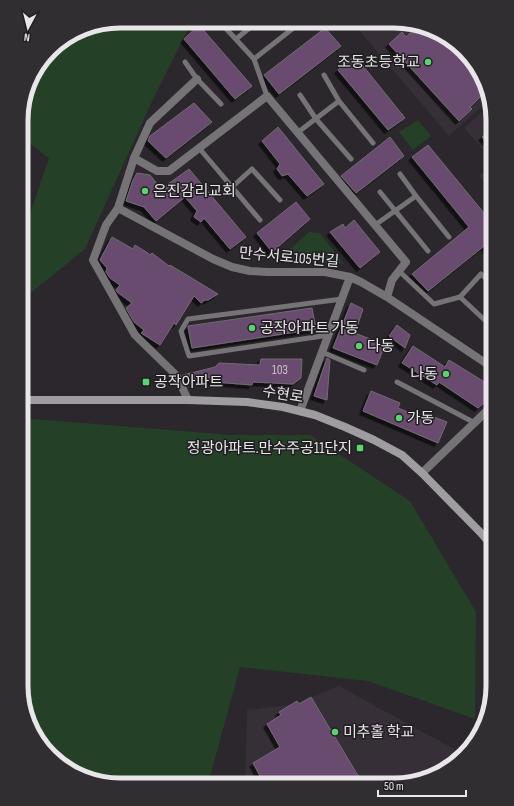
<svg xmlns="http://www.w3.org/2000/svg" width="514" height="806" font-family="'Sofia Sans Condensed','Noto Sans KR',sans-serif">
<style>
.built{fill:#372f38}
.green{fill:#244127}
.building{fill:#684b6e;stroke:#706c71;filter:url(#shadow)}
.lines{fill:none;stroke-linecap:round;stroke-linejoin:round}
.lane{stroke:#757376;stroke-width:5}
.street{stroke:#757376;stroke-width:8}
.secondary{stroke:#a09da1;stroke-width:8}
.poi-dot{fill:#59d56f;stroke:#211e22;stroke-width:1.5}
.labels{text-anchor:middle;stroke-width:3;stroke-linejoin:round;paint-order:stroke}
.number-label{font-size:13px;fill:#c9bfca}
.poi-label{font-size:15px;fill:#e9e6e9;stroke:#211e22;text-anchor:start}
.street-label{font-size:15px;fill:#e9e6e9;stroke:#211e22}
.rim{fill:none;stroke:#e9e6e9;stroke-width:5}
</style>
<defs>
<filter id="shadow"><feDropShadow dx="-3.5" dy="3.5" stdDeviation="0" flood-color="#0009"/></filter>
</defs>
<rect width="100%" height="100%" fill="#2b272c"/>
<path class="built" d="M352,22L413,23L455,42L486,82L489,100L449,136Z
M490,105L493,120V160L464,128Z
M493,163V193L479,176Z
M339,686L463,754L432,778L395,785H245L247,710L296,704Z"/>
<path class="green" d="M120,21H192L154,97L85,249L22,300V227L30,214L49,158L22,138V107L31,76L54,46L82,28Z
M418,120L431,136L413,150L399,132Z
M309,232L320,233L344,264L293,259L286,253Z
M21,418L231,435H310L410,501L476,612L475,719L368,681L240,667L208,784H107L59,764L28,724L21,686Z"/>
<path class="building" d="M199,25L252,86L235,99L184,39Z
M418,25L455,42L486,82L487,90L470,107L472,109L459,121L389,44L402,32L406,37Z
M325,28L341,46L279,94L264,75Z
M355,56L405,118L388,130L338,70Z
M194,103L212,122L166,158L148,141L150,136Z
M278,127L324,184L307,196L288,174L282,176L277,169L280,164L262,141Z
M493,127V149L482,137Z
M390,137L404,156L356,193L341,176Z
M428,145L493,224V257L484,246L428,291L412,274L469,227L412,157Z
M189,169L246,237L230,249L204,218L201,222L194,217L197,211L185,197L156,221L144,207L126,201L133,180L137,173L150,175L161,189Z
M296,202L310,219L272,252L257,233Z
M354,220L380,252L360,268L330,232L343,224L345,228Z
M112,237L133,249L135,245L151,255L152,253L169,266L170,265L218,294L208,300H205L201,303L194,296L176,325L174,323L160,345L141,333L144,330L134,322L126,308L132,303L117,292L116,290L120,285L110,278L106,272L107,268L100,260Z
M351,303L363,309L355,333L385,345L377,365L333,348Z
M312,308L316,329L192,348L188,327V326Z
M397,325L410,335L405,348L389,336Z
M413,346L445,367L449,360L491,386L492,396L478,408L439,382L437,385L402,363Z
M327,358L330,360L327,400L314,396Z
M261,359H302L301,378L293,384L253,382L252,385L214,382L183,377V375L215,367L219,363L260,365Z
M371,391L400,403L398,408L427,420L429,415L447,422L438,443L363,411Z
M311,697L357,774L370,785H327L324,780L316,785H265L253,763L280,747L267,724L281,715L279,712L297,701L299,704Z"/>
<g class="lines">
<path class="lane" d="M220,22L254,59L267,96
M236,39L257,22
M254,59L301,22
M185,62L197,79L221,104
M324,75L339,101
M300,95L316,119L351,159
M297,133L339,101L373,143
M199,148L260,220
M400,174L416,196
M232,187L252,169L280,200
M380,192L428,251
M375,225L416,196L449,237
M399,271L434,304L460,297L481,274L493,285
M460,297L490,325
M329,335L189,356L181,331L188,319L342,299
M322,352L364,370
M397,382L475,423"/>
<path class="street" d="M134,158L157,171H169L267,96L406,262L392,280L387,297
M118,208L213,259L232,267L250,271L268,272H325L350,277L361,282L387,297L493,368
M188,400L177,376L135,335L93,260L106,225L118,208L134,158L150,123L197,79
M300,411L350,277
M422,473L493,405"/>
<path class="secondary" d="M21,400H188L247,402L283,407L315,415L345,427L374,440L402,455L422,473L481,533L493,547"/>
</g>
<g class="poi-dot">
<circle cx="428" cy="62" r="4"/>
<circle cx="145" cy="191" r="4"/>
<circle cx="252" cy="328" r="4"/>
<circle cx="359" cy="346" r="4"/>
<circle cx="446" cy="374" r="4"/>
<rect x="142" y="378" width="8" height="8" rx="2"/>
<circle cx="399" cy="418" r="4"/>
<rect x="356" y="444" width="8" height="8" rx="2"/>
<circle cx="335" cy="732" r="4"/>
</g>
<g class="labels">
<g class="number-label">
<text x="280" y="374">103</text>
</g>
<g class="poi-label">
<text x="420" y="67" text-anchor="end">조동초등학교</text>
<text x="153" y="196">은진감리교회</text>
<text x="260" y="333">공작아파트 가동</text>
<text x="367" y="351">다동</text>
<text x="438" y="379" text-anchor="end">나동</text>
<text x="154" y="387">공작아파트</text>
<text x="407" y="423">가동</text>
<text x="352" y="453" text-anchor="end">정광아파트.만수주공11단지</text>
<text x="343" y="737">미추홀 학교</text>
</g>
<g class="street-label">
<text transform="translate(289 257) rotate(5)" y="5">만수서로105번길</text>
<text transform="translate(283 394) rotate(10)" y="5">수현로</text>
</g>
</g>
<path d="M0 0H514V806H0ZM120 28H394A92 92 0 0 1 486 120V686A92 92 0 0 1 394 778H120A92 92 0 0 1 28 686V120A92 92 0 0 1 120 28Z" fill="#312e32" fill-rule="evenodd"/>
<path class="rim" d="M120 28H394A92 92 0 0 1 486 120V686A92 92 0 0 1 394 778H120A92 92 0 0 1 28 686V120A92 92 0 0 1 120 28Z"/>
<g transform="translate(28 28) rotate(187)" stroke="#211e22" stroke-width="3" paint-order="stroke">
<path d="M0-3L7 15L0 10L-7 15Z" fill="#e9e6e9"/>
<text y="-6" font-size="11" font-weight="bold" text-anchor="middle" fill="#e9e6e9">N</text>
</g>
<path d="M378 790v6h88v-6" fill="none" stroke="#e9e6e9" stroke-width="2"/>
<text x="384" y="790" font-size="12" fill="#e9e6e9" stroke="#211e22" stroke-width="3" paint-order="stroke">50 m</text>
</svg>
